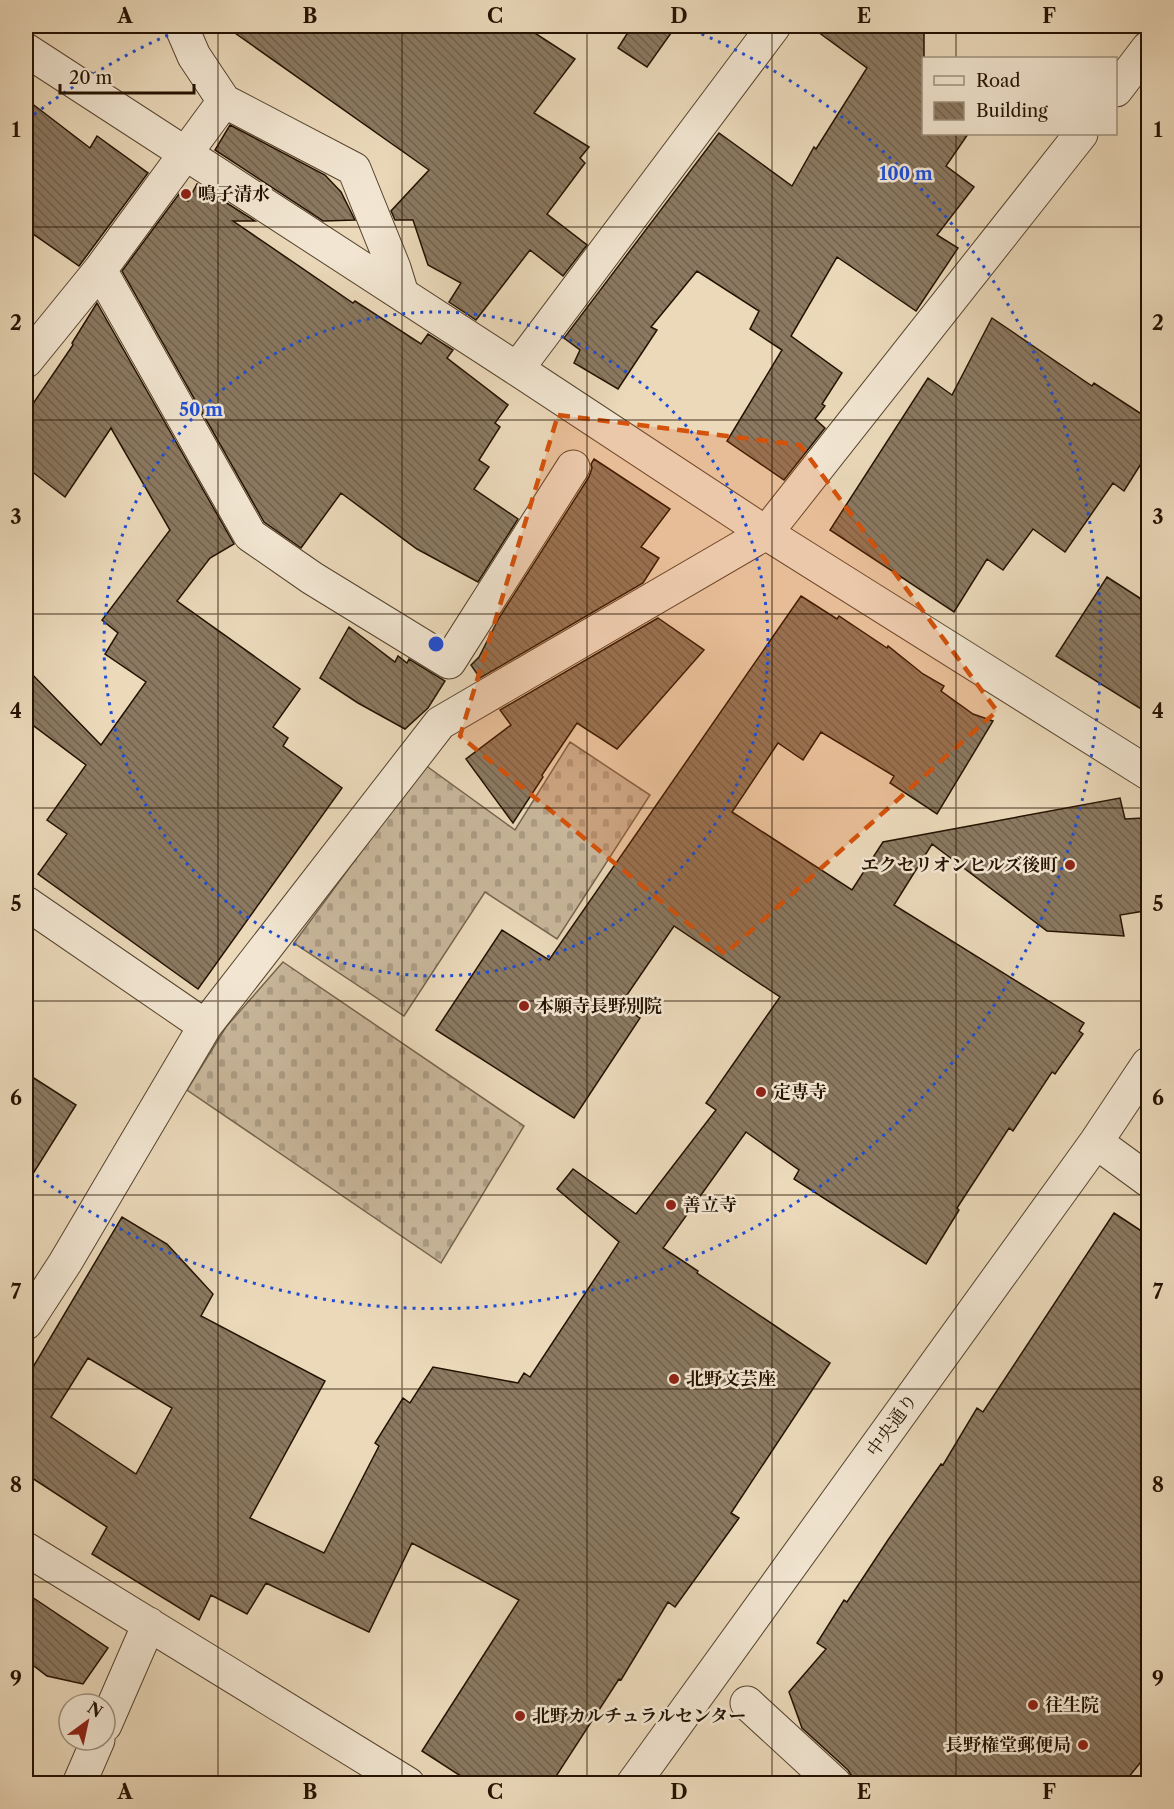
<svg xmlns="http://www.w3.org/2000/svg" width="1174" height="1809" font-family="'Libre Caslon Text','Noto Serif JP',serif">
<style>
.cemetery{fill:url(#cemetery-stones);stroke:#76644e;stroke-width:1.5}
.building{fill:url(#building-back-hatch);stroke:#241201;stroke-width:1.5;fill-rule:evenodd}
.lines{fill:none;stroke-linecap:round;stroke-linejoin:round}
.minor-casing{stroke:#56442f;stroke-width:35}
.minor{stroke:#f2e6d2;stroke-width:33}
.marked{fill:#d4520b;fill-opacity:0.2;stroke:#d4520b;stroke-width:4.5;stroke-dasharray:12 8;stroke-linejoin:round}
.grid{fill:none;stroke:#241201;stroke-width:1.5;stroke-opacity:0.55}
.ring{fill:none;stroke:#1d4ed8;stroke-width:3;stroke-dasharray:3 6}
.poi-dot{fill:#8f2418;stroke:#f2e6d2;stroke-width:2}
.labels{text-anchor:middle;stroke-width:5;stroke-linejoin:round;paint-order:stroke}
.poi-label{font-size:18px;font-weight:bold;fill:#241201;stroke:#f2e6d2;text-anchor:start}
.street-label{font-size:18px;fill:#241201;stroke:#f2e6d2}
.centre{fill:#1d4ed8;stroke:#f2e6d2;stroke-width:3}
.ring-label{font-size:18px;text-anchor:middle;font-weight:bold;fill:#1d4ed8;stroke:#f2e6d2;stroke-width:5;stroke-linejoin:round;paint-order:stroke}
.neatline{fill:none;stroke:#241201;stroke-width:2}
.grid-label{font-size:20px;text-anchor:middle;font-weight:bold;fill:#241201}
</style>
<defs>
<pattern id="cemetery-stones" width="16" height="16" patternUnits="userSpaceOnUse" patternTransform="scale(1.5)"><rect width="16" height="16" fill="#c9b79b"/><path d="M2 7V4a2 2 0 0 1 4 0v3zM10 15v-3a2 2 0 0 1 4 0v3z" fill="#ac9c84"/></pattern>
<pattern id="building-back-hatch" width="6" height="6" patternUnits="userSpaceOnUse" patternTransform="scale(1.5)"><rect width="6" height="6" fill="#8b7961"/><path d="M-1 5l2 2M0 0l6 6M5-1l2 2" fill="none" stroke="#71624e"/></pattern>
</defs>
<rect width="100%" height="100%" fill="#ebd9ba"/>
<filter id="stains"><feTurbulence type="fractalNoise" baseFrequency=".00333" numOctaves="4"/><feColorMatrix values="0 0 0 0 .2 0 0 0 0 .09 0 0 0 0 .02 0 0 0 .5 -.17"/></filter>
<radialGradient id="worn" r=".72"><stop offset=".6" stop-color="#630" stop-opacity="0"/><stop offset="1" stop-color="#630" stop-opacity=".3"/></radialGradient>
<path class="cemetery" d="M570,742L650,795L557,939L485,892L404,1016L294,943L425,765L515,830Z
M283,962L524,1126L441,1263L187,1090L226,1027Z"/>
<path class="building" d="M225,26H524L575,59L534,113L589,147L580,158L585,163L547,214L587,245L563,276L530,250L476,320L449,302L461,283L428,265L413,220H395L391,211L429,170Z
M632,26H676L647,67L618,48Z
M810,26H924V134H968L946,166L974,187L937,235L958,248L916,311L837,257L791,336L842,373L822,404L825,406L815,419L825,428L784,480L727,441L782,350L750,329L759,311L697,271L651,327L657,330L618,389L574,363L580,350L564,338L719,133L792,186L814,147L816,149L867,68Z
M26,99L90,148L97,136L148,173L79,266L26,229Z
M230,125L325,175L341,192L355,220L323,221L215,150Z
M197,184L255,221H233L353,303L355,301L421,344L428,334L453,350L447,358L508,405L495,423L500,427L479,460L489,467L474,489L518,519L478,582L417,549L341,493L301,548L264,522L122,271L179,194L188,201Z
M97,303L234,544L210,558L177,601L300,689L273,727L288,738L283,746L342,788L198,989L38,874L67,834L47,820L86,765L26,720V668L101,745L146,682L105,654L118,633L102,620L170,530L111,428L65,497L26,467V414L73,345L72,343Z
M992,318L1092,386L1094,383L1149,419V451L1124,491L1113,483L1065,552L1033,529L1003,570L987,559L954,612L830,530L928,378L952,395Z
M594,459L670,509L641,547L659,558L643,583L480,678L471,665L479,657L499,618L589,477L592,468L591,464Z
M1107,577L1149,604V714L1056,656Z
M801,596L837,619L839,616L887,648L888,646L923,674L944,686L941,691L973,714L993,721L937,814L890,783L894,776L821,732L803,760L778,743L732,812L852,890L883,842L1120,798L1125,819L1143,818L1149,838V885L1144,888V911L1120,915L1124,936L1047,931L932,844L894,905L1084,1023L1079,1031L1083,1034L1055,1074L1052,1072L1013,1131L1009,1128L957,1208L959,1210L926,1264L794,1179L799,1170L746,1132L663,1248L698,1271L697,1273L830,1363L731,1513L739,1518L675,1607L668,1602L621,1680L619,1679L551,1784H473L422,1751L519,1600L412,1543L369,1632L266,1583L247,1614L211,1595L199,1620L92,1554L107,1527L26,1474V1379L122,1217L167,1244L213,1294L201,1316L325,1381L250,1518L324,1553L379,1446L375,1443L403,1398L410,1403L433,1367L518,1383L524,1373L530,1377L619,1242L557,1189L573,1169L636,1214L716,1110L706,1103L780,997L674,926L620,1005L640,1018L574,1118L436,1030L502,930L549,960ZM88,1358L172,1408L136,1474L51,1417Z
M658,618L704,650L617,749L577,723L542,775L543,777L513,823L466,759L511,725L500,710Z
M349,627L395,662L398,656L407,663L409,659L445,681L428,708L405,729L358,703L320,678Z
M26,1073L76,1105L26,1185Z
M1114,1213L1149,1236V1752L1123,1784H853V1778L848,1770L802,1728L789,1692L826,1649L817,1643L844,1600L847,1602L888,1540L941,1464L943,1465L977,1408L983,1412Z
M26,1593L108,1648L83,1684L47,1676L26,1660Z"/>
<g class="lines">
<g class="minor-casing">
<path id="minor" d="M181,26L194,56L224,101L354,169L394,268L402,294
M26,50L517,369L766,533L1148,773
M1116,90L1148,48
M100,270L250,535L312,578L449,662L573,467
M26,361L100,270L224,101
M517,369L774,26
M26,903L205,1026
M1096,1142L1148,1180
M26,1323L65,1263L205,1026L440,723L766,533L1081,134
M26,1549L408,1784
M747,1703L835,1784
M105,1725L149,1624
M79,1784L98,1740
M633,1784L1096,1142L1148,1064"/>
</g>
<use href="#minor" class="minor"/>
</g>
<path class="marked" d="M558,415L800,445L997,711L725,954L460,736Z"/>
<path class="grid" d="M218,26V1784M402,26V1784M587,26V1784M772,26V1784M956,26V58M956,134V1784M26,227H1148M26,420H1148M26,614H1148M26,808H1148M26,1001H1148M26,1195H1148M26,1389H1148M26,1582H1148"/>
<g class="ring">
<circle cx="436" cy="644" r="332"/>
<path d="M27 120A665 665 0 0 1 187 27M685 27A665 665 0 1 1 27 1168"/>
</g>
<g class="poi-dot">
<circle cx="186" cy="194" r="6"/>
<circle cx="1070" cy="865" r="6"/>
<circle cx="524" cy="1006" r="6"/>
<circle cx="761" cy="1092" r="6"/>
<circle cx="671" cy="1205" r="6"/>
<circle cx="674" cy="1379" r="6"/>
<circle cx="1033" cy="1705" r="6"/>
<circle cx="520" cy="1716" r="6"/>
<circle cx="1083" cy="1745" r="6"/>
</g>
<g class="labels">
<g class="poi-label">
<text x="198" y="200">鳴子清水</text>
<text x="1058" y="871" text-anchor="end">エクセリオンヒルズ後町</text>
<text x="536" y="1012">本願寺長野別院</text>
<text x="773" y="1098">定専寺</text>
<text x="683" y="1211">善立寺</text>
<text x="686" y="1385">北野文芸座</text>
<text x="1045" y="1711">往生院</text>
<text x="532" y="1722">北野カルチュラルセンター</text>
<text x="1071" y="1751" text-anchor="end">長野権堂郵便局</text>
</g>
<g class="street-label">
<text transform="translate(892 1425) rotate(-54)" y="6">中央通り</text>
</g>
</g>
<circle cx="436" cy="644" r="9" class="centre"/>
<g class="ring-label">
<text x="906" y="180">100 m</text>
<text x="201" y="416">50 m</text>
</g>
<rect width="1174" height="1809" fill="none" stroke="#ebd9ba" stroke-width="66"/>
<rect x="922" y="57" width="195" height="78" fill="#f2e6d2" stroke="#a0917e" stroke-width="1.5"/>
<rect x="934" y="76" width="30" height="9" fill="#f2e6d2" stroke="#a0917e" stroke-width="1.5"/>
<text x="976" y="87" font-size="18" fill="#241201">Road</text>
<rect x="934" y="102" width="30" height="18" fill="url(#building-back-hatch)" stroke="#a0917e" stroke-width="1.5"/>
<text x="976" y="117" font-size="18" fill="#241201">Building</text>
<g transform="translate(87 1722) rotate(33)"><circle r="28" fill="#f2e6d2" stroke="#a0917e" stroke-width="1.5"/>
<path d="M0-4.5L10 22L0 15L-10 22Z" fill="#8f2418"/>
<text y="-9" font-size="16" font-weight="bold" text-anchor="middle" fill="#241201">N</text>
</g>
<path d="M60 84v9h134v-9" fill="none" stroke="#241201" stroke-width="3"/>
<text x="69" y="84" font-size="18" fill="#241201" stroke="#f2e6d2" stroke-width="4.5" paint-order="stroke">20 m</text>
<rect x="33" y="33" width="1108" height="1743" class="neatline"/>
<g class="grid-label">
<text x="125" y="23">A</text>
<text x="310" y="23">B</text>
<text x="495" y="23">C</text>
<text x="679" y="23">D</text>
<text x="864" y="23">E</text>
<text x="1049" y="23">F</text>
<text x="16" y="137">1</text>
<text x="1158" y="137">1</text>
<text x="16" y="330">2</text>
<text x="1158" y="330">2</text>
<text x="16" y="524">3</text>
<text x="1158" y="524">3</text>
<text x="16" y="718">4</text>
<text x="1158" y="718">4</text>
<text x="16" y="911">5</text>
<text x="1158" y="911">5</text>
<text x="16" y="1105">6</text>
<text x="1158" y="1105">6</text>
<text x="16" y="1299">7</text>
<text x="1158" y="1299">7</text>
<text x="16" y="1492">8</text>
<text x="1158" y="1492">8</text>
<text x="16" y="1686">9</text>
<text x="1158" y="1686">9</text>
<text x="125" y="1799">A</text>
<text x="310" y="1799">B</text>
<text x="495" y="1799">C</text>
<text x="679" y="1799">D</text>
<text x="864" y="1799">E</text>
<text x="1049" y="1799">F</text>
</g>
<rect width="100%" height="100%" filter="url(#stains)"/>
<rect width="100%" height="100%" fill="url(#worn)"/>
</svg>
